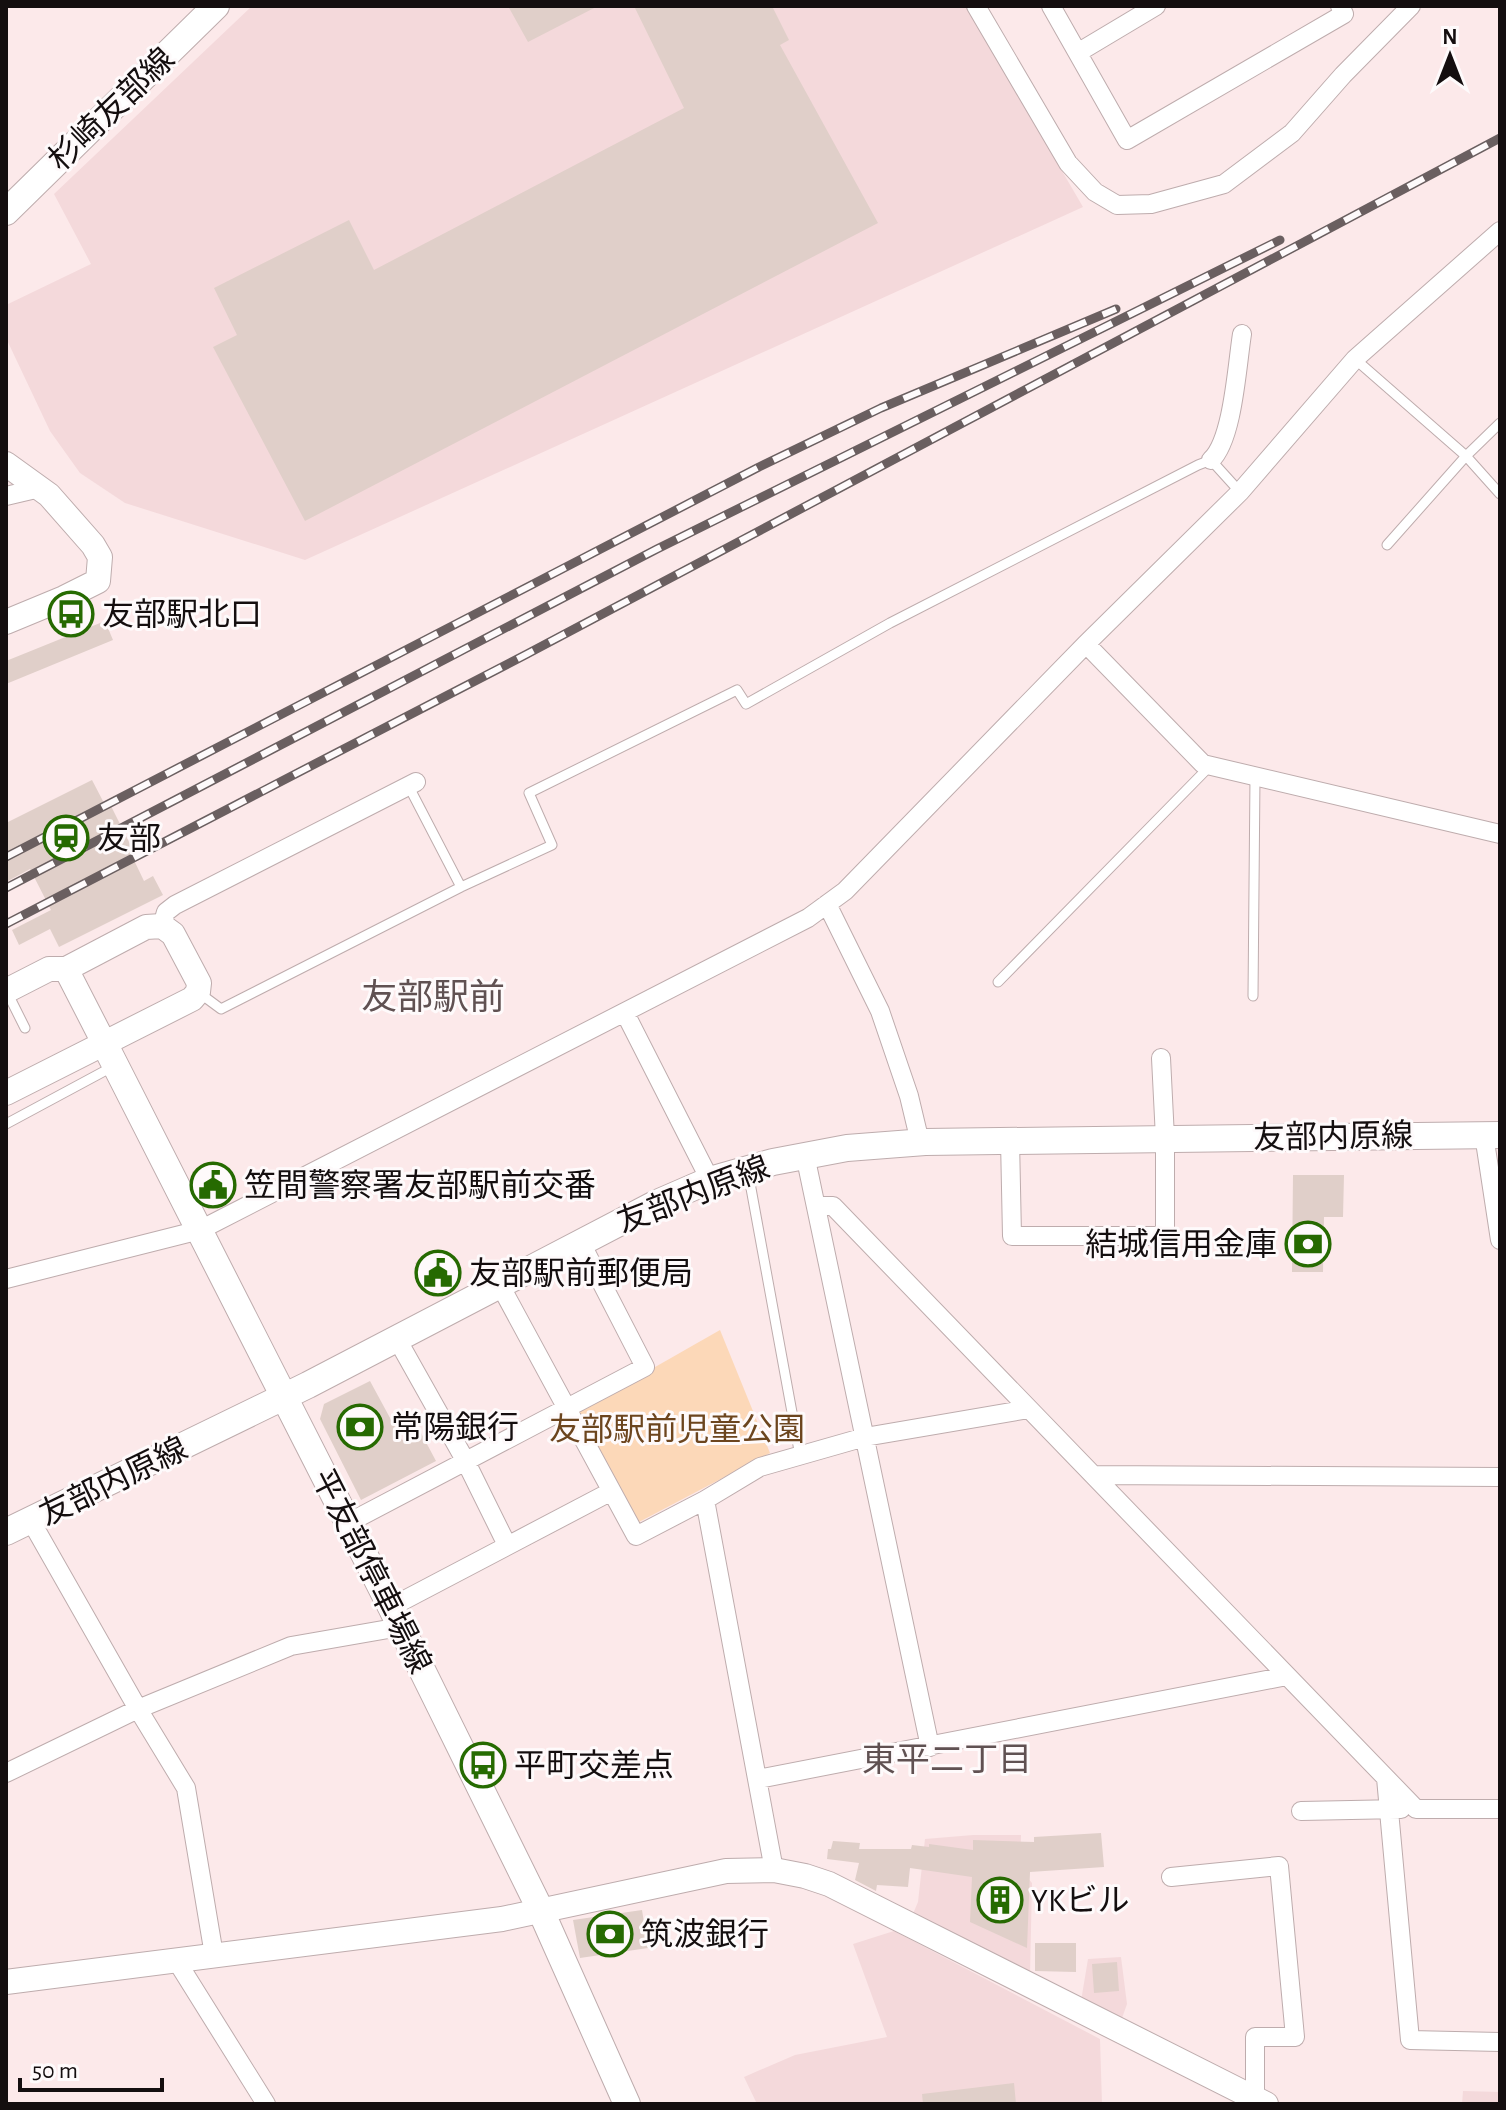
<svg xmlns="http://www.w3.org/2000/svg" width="1506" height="2110" font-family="'Alegreya Sans','Noto Sans JP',sans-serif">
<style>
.built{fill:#f4d9db}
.green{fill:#fcd8b8}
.building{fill:#e0cfc9}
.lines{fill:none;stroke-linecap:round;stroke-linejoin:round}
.service-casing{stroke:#beacad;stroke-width:11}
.minor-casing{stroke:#beacad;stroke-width:20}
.tertiary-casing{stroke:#beacad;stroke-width:26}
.secondary-casing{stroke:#beacad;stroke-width:28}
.service{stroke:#fff;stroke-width:9}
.minor{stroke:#fff;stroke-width:18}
.tertiary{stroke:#fff;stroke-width:24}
.secondary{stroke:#fff;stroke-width:26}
.rail-casing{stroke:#6a5f60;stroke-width:9}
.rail{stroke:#fefafb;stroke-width:6;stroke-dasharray:18;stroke-linecap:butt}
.labels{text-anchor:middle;stroke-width:6;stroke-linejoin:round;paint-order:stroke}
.street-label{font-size:32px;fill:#140e0f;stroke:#fefafb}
.poi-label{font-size:32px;fill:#140e0f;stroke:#fefafb;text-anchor:start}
.park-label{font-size:32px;fill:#6c451e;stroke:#fefafb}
.neighbourhood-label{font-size:34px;fill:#605152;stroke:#fefafb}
.quarter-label{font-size:36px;fill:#605152;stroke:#fefafb}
</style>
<rect width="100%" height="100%" fill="#fce9ea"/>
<path class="built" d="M252,6H966L1083,207L305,560L125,503L80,473L50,431L6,338V305L91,264L54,194Z
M973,1835H1021L1020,1869L1032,1883L1030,1975L912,1916L918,1902L925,1839Z
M894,1931L1100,2039L1102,2104H757L744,2077L795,2055L887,2037L853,1944Z
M1121,1957L1127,2004L1121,2021L1081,2001L1088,1959Z
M1463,2091L1500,2092V2104H1462Z"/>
<path class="green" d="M720,1330L770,1453L639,1522L578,1411Z"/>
<path class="building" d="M508,6H598L528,42Z
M634,6H772L789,40L780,45L878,223L305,521L213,347L237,335L214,288L349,220L374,270L684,108Z
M105,621L113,640L6,684V661Z
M92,780L104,803L108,800L134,852L131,854L144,881L153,876L163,895L59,947L50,929L19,945L12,930L51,910L30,869L6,882V823Z
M210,1163L214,1172L219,1169L233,1197L210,1208L192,1172Z
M1293,1175H1344L1343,1217H1324L1323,1272H1292Z
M441,1250L459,1284L437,1296L428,1279L424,1281L415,1263Z
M370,1381L402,1440L420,1431L436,1461L361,1500L320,1419L324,1404Z
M1101,1833L1104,1867L1030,1872L1027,1948L970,1922L972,1877L910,1868L908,1887L877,1885L876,1891L855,1880L859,1863L827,1859L828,1849H831L833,1841L860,1843L859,1849H911L912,1845L929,1847V1844L973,1850V1840L1034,1842V1837Z
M642,1910L648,1948L580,1958L573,1920Z
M1035,1943H1076V1972L1035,1971Z
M1117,1962L1119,1991L1094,1993L1092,1964Z
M1014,2083L1016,2104H923L922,2094Z"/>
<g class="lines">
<g class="service-casing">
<path id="service" d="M1355,359L1466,456L1500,494
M1387,545L1466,456L1500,423
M461,887L552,845L529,793L737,690L746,704L890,623L1198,465L1211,460L1240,492
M998,982L1210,766
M198,992L221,1009L461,887L408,785
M8,994L25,1028
M1253,996L1255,777
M6,1124L112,1067
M748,1172L800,1456"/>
</g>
<g class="minor-casing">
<path id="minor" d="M976,6L1068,163L1095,192L1117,205L1151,204L1224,184L1292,133L1343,75L1411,6
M1051,6L1127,140L1344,14L1340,6
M1079,52L1156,6
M1211,460C1233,440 1237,365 1242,334
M6,496L40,488
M1086,644L1203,764L1500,834
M827,904L880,1011L909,1096L920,1142
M162,926L166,912L175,905L416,782
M625,1013L710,1180
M1484,1135L1500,1240
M1010,1140L1012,1236H1165V1138L1161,1058
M805,1155L930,1747
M817,1206H833L1416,1809H1500
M6,1279L200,1230L808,918L845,891L1086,644L1240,492L1355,359L1500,231
M500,1285L636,1536L705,1500L760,1467L865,1437L1029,1409
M397,1339L465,1460L507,1545
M1093,1475L1500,1477
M705,1500L774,1870
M31,1521L138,1709L186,1788L214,1955
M348,1523L645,1367L580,1241
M391,1607L610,1492
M6,1773L138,1709L291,1646L400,1627
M1386,1778L1410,2040L1500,2042
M758,1779L1287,1676
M1301,1811L1401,1809
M1171,1877L1279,1866L1295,2037H1255V2098
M176,1960L266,2104"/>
</g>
<g class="tertiary-casing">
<path id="tertiary" d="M6,464L49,495L93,545L100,557L98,581L64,598L6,622
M66,969L104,1043
M6,991L49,969H66L146,927L162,926L173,934L199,983L198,992L192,999L6,1093
M6,1982L502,1919L726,1871L774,1870L805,1876L829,1884L1266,2104"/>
</g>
<g class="secondary-casing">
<path id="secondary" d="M6,212L216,6
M104,1043L391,1607L540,1909L627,2104
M6,1532L308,1385L657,1203L710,1180L773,1162L847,1148L925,1142L1500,1135"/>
</g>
<use href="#service" class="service"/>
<use href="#minor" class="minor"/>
<use href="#tertiary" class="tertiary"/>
<use href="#secondary" class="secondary"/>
<g class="rail-casing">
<path id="rail" d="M6,857L759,467L881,408L1116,309
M6,888L657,549L1280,240
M6,924L527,654L1500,138"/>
</g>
<use href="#rail" class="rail"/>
</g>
<defs>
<g id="bus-ring" transform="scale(2.3)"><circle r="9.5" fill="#fefafb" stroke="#266a01" stroke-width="1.5"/><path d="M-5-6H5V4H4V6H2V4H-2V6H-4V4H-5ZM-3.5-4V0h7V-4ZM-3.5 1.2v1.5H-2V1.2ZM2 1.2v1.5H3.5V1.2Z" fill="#266a01"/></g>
<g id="station-ring" transform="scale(2.3)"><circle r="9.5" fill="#fefafb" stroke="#266a01" stroke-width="1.5"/><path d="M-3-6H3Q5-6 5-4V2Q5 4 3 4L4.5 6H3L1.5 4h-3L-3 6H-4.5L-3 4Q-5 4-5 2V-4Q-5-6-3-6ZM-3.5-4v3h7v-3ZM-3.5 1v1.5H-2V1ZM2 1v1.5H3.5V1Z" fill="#266a01"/></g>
<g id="civic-ring" transform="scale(2.3)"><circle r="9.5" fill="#fefafb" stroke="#266a01" stroke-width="1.5"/><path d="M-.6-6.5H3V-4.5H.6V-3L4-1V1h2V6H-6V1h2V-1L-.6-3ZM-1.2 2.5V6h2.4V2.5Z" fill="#266a01"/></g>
<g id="bank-ring" transform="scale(2.3)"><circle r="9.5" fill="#fefafb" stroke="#266a01" stroke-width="1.5"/><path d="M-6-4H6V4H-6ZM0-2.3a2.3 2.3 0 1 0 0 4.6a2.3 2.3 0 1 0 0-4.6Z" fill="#266a01"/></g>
<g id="building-ring" transform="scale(2.3)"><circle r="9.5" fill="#fefafb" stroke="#266a01" stroke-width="1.5"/><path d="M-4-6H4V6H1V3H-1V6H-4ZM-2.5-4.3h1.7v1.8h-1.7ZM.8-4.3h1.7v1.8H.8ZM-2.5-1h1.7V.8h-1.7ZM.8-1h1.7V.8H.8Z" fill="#266a01"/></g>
</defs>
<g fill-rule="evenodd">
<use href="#bus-ring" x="71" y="614"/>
<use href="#station-ring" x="66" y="838"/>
<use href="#civic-ring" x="213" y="1185"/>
<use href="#bank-ring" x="1308" y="1244"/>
<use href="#civic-ring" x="438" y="1273"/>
<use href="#bank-ring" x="360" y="1427"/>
<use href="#bus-ring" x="483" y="1765"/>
<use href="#building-ring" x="1000" y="1900"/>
<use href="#bank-ring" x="610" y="1934"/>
</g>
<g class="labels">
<g class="street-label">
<text transform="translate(111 109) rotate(-44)" y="11">杉崎友部線</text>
<text transform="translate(1333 1136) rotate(-1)" y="11">友部内原線</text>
<text transform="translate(693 1194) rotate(-21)" y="11">友部内原線</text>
<text transform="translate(113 1481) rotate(-26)" y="11">友部内原線</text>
<text transform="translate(372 1571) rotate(63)" y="11">平友部停車場線</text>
</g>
<g class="poi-label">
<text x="102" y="625">友部駅北口</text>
<text x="97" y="849">友部</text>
<text x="244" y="1196">笠間警察署友部駅前交番</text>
<text x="1277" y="1255" text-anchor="end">結城信用金庫</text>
<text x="469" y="1284">友部駅前郵便局</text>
<text x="391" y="1438">常陽銀行</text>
<text x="514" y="1776">平町交差点</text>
<text x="1031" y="1911">YKビル</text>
<text x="641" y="1945">筑波銀行</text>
</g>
<g class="park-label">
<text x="677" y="1440">友部駅前児童公園</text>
</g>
<g class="neighbourhood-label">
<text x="947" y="1771">東平二丁目</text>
</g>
<g class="quarter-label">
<text x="433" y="1009">友部駅前</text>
</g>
</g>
<rect width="1506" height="2110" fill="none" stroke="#140e0f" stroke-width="16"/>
<g transform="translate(1450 56)" stroke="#fefafb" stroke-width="6" paint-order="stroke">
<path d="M0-6L14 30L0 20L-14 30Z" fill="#140e0f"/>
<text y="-12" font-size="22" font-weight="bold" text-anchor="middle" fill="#140e0f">N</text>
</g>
<path d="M20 2078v12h142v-12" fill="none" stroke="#140e0f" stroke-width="4"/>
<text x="32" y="2078" font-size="24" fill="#140e0f" stroke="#fefafb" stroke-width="6" paint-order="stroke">50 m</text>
</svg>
